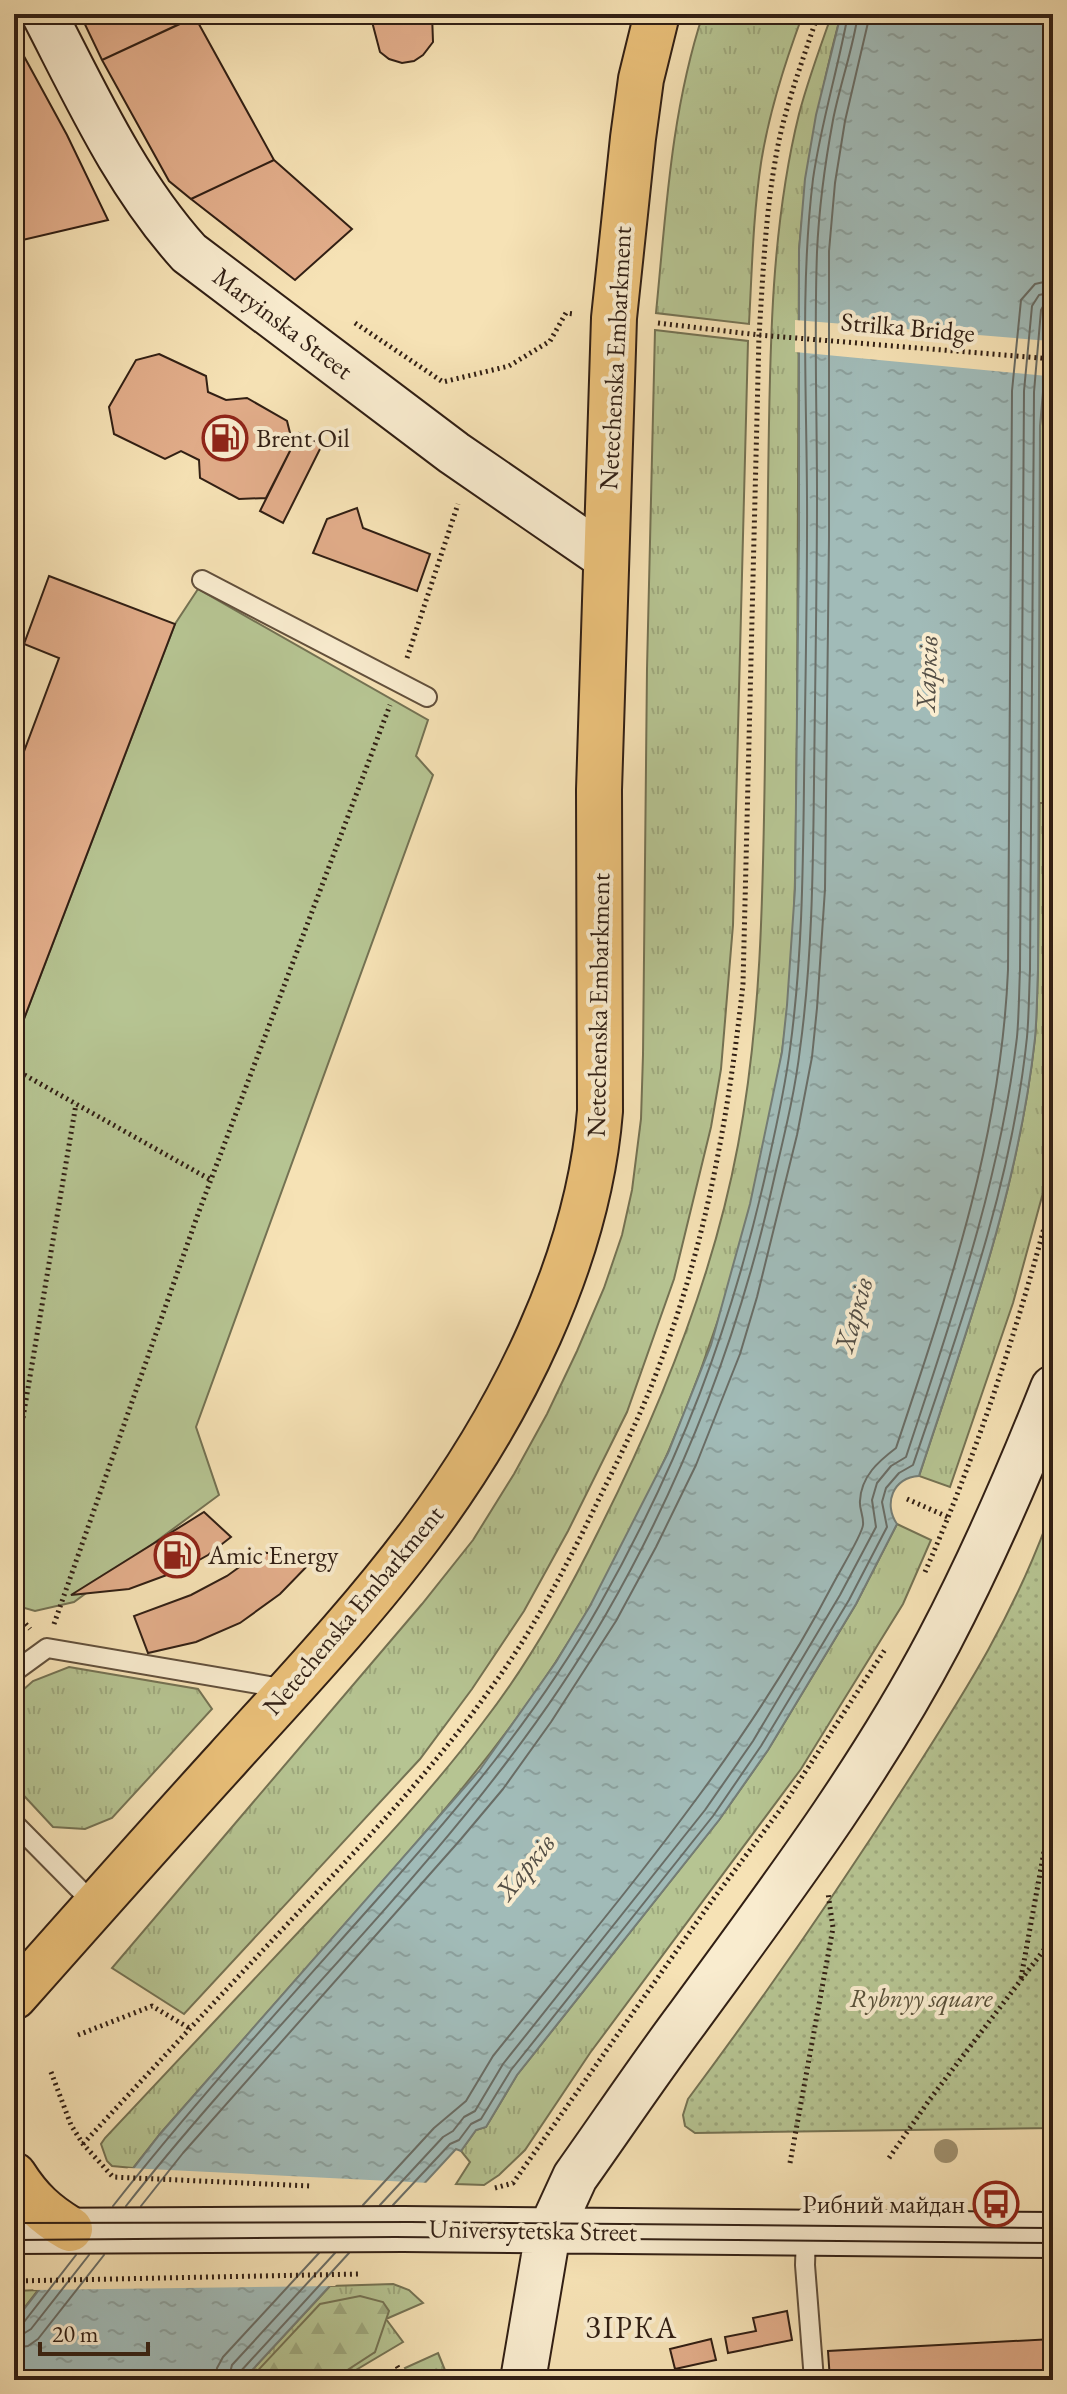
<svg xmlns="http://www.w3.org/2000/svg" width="1067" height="2394" font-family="'EB Garamond',serif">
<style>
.grass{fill:url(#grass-tufts);stroke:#747253;stroke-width:2}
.forest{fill:url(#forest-firs);stroke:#747253;stroke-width:2}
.park{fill:url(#park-dots);stroke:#747253;stroke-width:2}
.garden{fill:#b6c492;stroke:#747253;stroke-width:2}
.water{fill:url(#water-ripples);stroke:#747d76;stroke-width:2}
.pier{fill:#f6e2b5}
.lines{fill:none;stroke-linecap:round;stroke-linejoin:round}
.shore{stroke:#696d66;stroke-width:2}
.building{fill:#e2ad8a;stroke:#311f14;stroke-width:2}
.lane-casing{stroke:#62503c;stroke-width:22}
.secondary-casing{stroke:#311f14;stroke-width:48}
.primary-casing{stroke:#311f14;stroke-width:48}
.path{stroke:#311f14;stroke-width:5;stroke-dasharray:2 4;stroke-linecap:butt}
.lane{stroke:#f9eccf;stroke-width:18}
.secondary{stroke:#f9eccf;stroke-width:44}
.primary{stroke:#ebc17a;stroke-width:44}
.tram{stroke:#311f14;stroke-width:2}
.tree{fill:#a09271}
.labels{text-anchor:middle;stroke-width:8;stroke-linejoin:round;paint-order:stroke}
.street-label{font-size:26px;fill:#311f14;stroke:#f9eccf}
.poi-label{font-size:26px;fill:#311f14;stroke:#f9eccf;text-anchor:start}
.park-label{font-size:26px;font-style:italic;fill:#59513a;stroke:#f9eccf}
.water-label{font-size:28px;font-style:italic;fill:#534e45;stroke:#f9eccf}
.quarter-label{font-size:30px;letter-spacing:2px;fill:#311f14;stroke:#f9eccf}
</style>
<defs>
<pattern id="grass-tufts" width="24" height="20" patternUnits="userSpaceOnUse" patternTransform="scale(2)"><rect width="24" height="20" fill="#b6c492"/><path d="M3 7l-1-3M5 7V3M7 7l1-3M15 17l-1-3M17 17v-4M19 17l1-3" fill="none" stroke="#9da87d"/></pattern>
<pattern id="forest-firs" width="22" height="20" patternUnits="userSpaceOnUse" patternTransform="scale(2)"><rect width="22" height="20" fill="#b6c492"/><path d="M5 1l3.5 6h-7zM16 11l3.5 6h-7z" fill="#9da87d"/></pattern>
<pattern id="park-dots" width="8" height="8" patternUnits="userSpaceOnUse" patternTransform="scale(2)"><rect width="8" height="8" fill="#b6c492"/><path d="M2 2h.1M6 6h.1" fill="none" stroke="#9da87d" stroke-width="1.8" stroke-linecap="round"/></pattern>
<pattern id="water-ripples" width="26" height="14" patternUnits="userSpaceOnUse" patternTransform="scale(2)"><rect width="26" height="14" fill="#a1bbb8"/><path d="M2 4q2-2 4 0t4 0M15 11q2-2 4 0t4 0" fill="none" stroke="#8ba09d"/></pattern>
</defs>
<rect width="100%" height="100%" fill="#f6e2b5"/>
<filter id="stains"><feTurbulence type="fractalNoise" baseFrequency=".0025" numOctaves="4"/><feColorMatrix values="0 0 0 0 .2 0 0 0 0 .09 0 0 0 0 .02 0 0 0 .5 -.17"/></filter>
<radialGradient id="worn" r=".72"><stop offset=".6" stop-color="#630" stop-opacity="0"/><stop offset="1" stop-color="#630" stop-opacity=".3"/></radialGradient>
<path class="grass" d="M703,14H803C785,62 769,112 761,163C753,216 752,270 749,324L656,313C666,212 671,111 703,14Z
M832,14H841C820,92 806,170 799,250C799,410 799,570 797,730C795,837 798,946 782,1052C750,1264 673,1484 555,1663C494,1756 426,1832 353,1915C289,1988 224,2061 160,2134L133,2168L112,2166L107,2161L101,2144L105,2138C172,2067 239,1995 306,1924C368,1858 430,1793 484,1721C529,1663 566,1597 599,1530C660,1409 713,1279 738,1145C762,1018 763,887 765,758C766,668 767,578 768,488C770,364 769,236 799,114C808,80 820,47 832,14Z
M655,330L748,341L733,925L721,1069L711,1127L674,1279L627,1412L568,1531L524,1611L472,1689L420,1759L184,2014L112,1968L422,1604L473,1540L514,1474L547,1414L577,1351L604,1288L622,1235L632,1190L641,1119L643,1055L647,669Z
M1053,377V1156L1013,1303L950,1487L919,1476C966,1333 1019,1188 1035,1038C1037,1016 1037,993 1038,970L1042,543Z
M897,1524L931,1540L903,1604L801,1769L590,2053L525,2150L499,2175L484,2185L456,2184L470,2162L461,2151L476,2130L486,2127L517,2075L719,1820L768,1750L856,1604Z
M69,1667L198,1689L212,1709L112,1818L85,1829L53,1827L14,1785V1698L33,1681Z
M393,2284L409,2290L423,2303L386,2319L403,2342L339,2380H243L330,2286Z
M38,2290L14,2321V2291Z
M438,2353L449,2380H412L405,2368Z"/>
<path class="forest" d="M360,2296L383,2302L389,2311L375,2352L332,2380H249L320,2304Z"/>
<path class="park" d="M1053,279V803H1039L1040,426Z
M1053,1506V2128L695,2133L685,2126L683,2115L688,2099C764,1997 837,1892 906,1784C965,1692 1017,1611 1053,1506Z"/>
<path class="garden" d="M198,589L428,720L416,756L433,775L196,1427L219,1495L74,1602L35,1611L14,1605V1045L175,624Z"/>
<path class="water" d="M841,14H1053V279L1040,426L1038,970C1037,993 1037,1016 1035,1038C1019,1188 966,1333 919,1476C893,1477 883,1504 897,1524L856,1604L768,1750L719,1820L517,2075L486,2127L476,2130L461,2151L456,2149L243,2380H14V2322L160,2134L479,1771L556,1662L590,1606L668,1453L711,1345L750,1204L782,1052L787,1005L795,889L799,538V250L805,179L816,115Z"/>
<path class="pier" d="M795,320L1050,341L1047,376L795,352Z
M128,2168L430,2183L335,2286L33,2290Z"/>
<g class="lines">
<path class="shore" d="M363,2205L434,2128L466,2101L493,2056C614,1905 743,1757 833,1584C839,1572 862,1535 863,1525C864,1517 859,1508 860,1501C861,1476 879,1461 896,1448C949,1289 1001,1138 1008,970L1012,391L1021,300L1035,284L1053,280
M380,2205L443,2137L453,2131L464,2117L475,2111L503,2064L705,1810L753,1741L840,1595L876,1527L872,1500L877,1483L891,1466L906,1457C951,1320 1000,1182 1017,1037C1019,1015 1019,992 1020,970L1024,391L1032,306L1039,295L1053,292
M393,2205L450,2144L459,2140L471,2124L481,2119L511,2070L713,1816L761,1746L849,1600L887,1527L882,1502L886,1488L899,1473L913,1465C960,1326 1012,1184 1027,1037C1029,1015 1029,992 1030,970L1034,392L1041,310L1045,303L1053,302
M113,2206C195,2102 285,2003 373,1904C457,1810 537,1716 599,1606C680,1462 731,1329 767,1168C776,1128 785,1089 790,1049C802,961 803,872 804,784C805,699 807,614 807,530C808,415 799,293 813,179C821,123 838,69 848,14
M126,2206C282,2007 477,1837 605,1616C684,1479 740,1333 774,1179C784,1136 795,1092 800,1049C812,961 813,872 814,783C815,687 817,590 817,493C817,413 814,332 817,252C819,207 825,163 833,120C840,84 853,49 858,14
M141,2206L183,2153L461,1839L503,1789L551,1722L616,1621L656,1547L696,1465L740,1354L757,1297L797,1135L812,1057L817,1008L825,889L829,538V251L835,183L845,121L870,14
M14,2326L24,2322L76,2255
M14,2336L23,2334L31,2329L89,2255
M14,2348L28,2346L38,2339L104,2255
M216,2380L217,2368L223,2357L319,2253
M228,2380L232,2365L335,2253
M238,2380L240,2372L349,2253"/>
</g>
<path class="building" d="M80,14H201L102,60Z
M370,14H432L433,42L423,55L414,61L402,63L389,59L380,52Z
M195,17L274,160L191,199L169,181L102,60Z
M14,38L67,135L108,220L14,242Z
M274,160L352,229L295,280L191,199Z
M159,354L206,376L208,392L226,400L247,398L287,421L293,445L266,498L239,499L200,478L199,460L181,451L165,459L114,434L109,407L136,360Z
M299,433L322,445L283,523L260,511Z
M357,508L363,528L430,554L417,591L313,553L327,519Z
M49,576L175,624L14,1045V778L59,658L24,644Z
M204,1512L231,1537L208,1555L183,1569L129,1589L71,1595Z
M260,1552L314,1559L280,1594L240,1623L196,1642L148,1653L134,1616L191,1595L227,1576Z
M787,2311L792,2340L728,2353L725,2337L756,2331L753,2318Z
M711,2339L716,2360L675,2369L670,2349Z
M1053,2339V2380H830L828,2351Z"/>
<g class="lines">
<g class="lane-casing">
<path id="lane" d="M202,580L427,697
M14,1672L47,1648L287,1689
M14,1823L95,1905
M806,2233L805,2265L814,2380"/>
</g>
<g class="secondary-casing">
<path id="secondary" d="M44,14C87,97 126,183 189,253L454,453L605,557
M14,2231L403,2229L1053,2235
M523,2380L547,2238L575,2177C612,2125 648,2071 687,2019C776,1897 868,1776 939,1641C982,1559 1019,1474 1053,1388"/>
</g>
<g class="primary-casing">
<path id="primary" d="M14,1997C85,1917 156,1837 228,1758C294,1685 362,1613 421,1534C510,1415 588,1261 600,1111L599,790L614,318L633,138L641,79L657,14
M14,2175C30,2200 45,2214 70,2229"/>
</g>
<path class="path" d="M355,323L443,382L509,366L550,341L566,313L574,314
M658,323L759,335L1053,359
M407,658L458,504
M14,1069L211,1180
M14,1471L76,1104
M907,1499L948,1517
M925,1572C978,1451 1020,1322 1053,1194
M14,1610L30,1629
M54,1624L198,1214L390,705
M1021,1978L1053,1802
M78,2035L152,2006L189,2028
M51,2072L71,2125L83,2144L113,2177L310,2186
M83,2144C153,2068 223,1993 294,1917C363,1843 432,1771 491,1688C533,1631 566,1567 597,1503C619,1458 642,1413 659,1366C706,1244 729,1113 743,984L759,335C763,277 765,219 775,162C783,111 802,63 818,14
M889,2158L930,2099L1053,1938
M790,2163L833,1928L828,1893
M495,2188L513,2183L711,1902L783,1806L886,1648
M14,2281L359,2274
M397,2366L405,2380"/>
<use href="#lane" class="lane"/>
<use href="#secondary" class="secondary"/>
<use href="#primary" class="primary"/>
<path class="tram" d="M14,2223L410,2222L1053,2228
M14,2240L395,2237L1053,2243"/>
</g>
<circle class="tree" cx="946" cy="2151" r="12"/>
<defs>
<g id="fuel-ring" transform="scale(2.3)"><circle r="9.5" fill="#f9eccf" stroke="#8f2418" stroke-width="1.5"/><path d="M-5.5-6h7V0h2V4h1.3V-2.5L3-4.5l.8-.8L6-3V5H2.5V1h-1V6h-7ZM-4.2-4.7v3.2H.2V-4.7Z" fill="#8f2418"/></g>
<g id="bus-ring" transform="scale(2.3)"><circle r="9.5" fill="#f9eccf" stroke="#8f2418" stroke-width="1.5"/><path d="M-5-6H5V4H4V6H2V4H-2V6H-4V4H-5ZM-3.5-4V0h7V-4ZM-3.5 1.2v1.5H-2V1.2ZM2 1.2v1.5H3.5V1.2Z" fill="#8f2418"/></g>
</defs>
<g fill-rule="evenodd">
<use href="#fuel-ring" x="225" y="438"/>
<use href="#fuel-ring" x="177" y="1555"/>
<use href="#bus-ring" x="996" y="2204"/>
</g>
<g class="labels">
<g class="street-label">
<text transform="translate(283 323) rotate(37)" y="9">Maryinska Street</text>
<text transform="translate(908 327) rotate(5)" y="9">Strilka Bridge</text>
<text transform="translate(615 358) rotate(-87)" y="9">Netechenska Embarkment</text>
<text transform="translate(598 1005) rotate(-89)" y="9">Netechenska Embarkment</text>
<text transform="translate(353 1610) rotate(-50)" y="9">Netechenska Embarkment</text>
<text transform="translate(533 2230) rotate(1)" y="9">Universytetska Street</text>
</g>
<g class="poi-label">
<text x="256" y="447">Brent Oil</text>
<text x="208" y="1564">Amic Energy</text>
<text x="965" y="2213" text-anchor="end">Рибний майдан</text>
</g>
<g class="park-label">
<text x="921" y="2007">Rybnyy square</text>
</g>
<g class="water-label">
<text transform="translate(926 673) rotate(-88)" y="10">Харків</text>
<text transform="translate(853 1314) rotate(-74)" y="10">Харків</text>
<text transform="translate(525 1866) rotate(-51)" y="10">Харків</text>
</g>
<g class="quarter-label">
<text x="632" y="2338">ЗІРКА</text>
</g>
</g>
<rect width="1067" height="2394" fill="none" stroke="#f6e2b5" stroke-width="48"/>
<rect x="16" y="16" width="1035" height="2362" fill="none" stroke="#311f14" stroke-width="4"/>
<rect x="24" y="24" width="1019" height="2346" fill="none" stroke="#311f14" stroke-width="2"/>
<path d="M40 2342v12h108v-12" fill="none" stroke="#311f14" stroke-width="4"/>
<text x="52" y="2342" font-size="24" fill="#311f14" stroke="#f9eccf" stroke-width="6" paint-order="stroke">20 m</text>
<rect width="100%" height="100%" filter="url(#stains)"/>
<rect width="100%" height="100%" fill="url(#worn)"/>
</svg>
